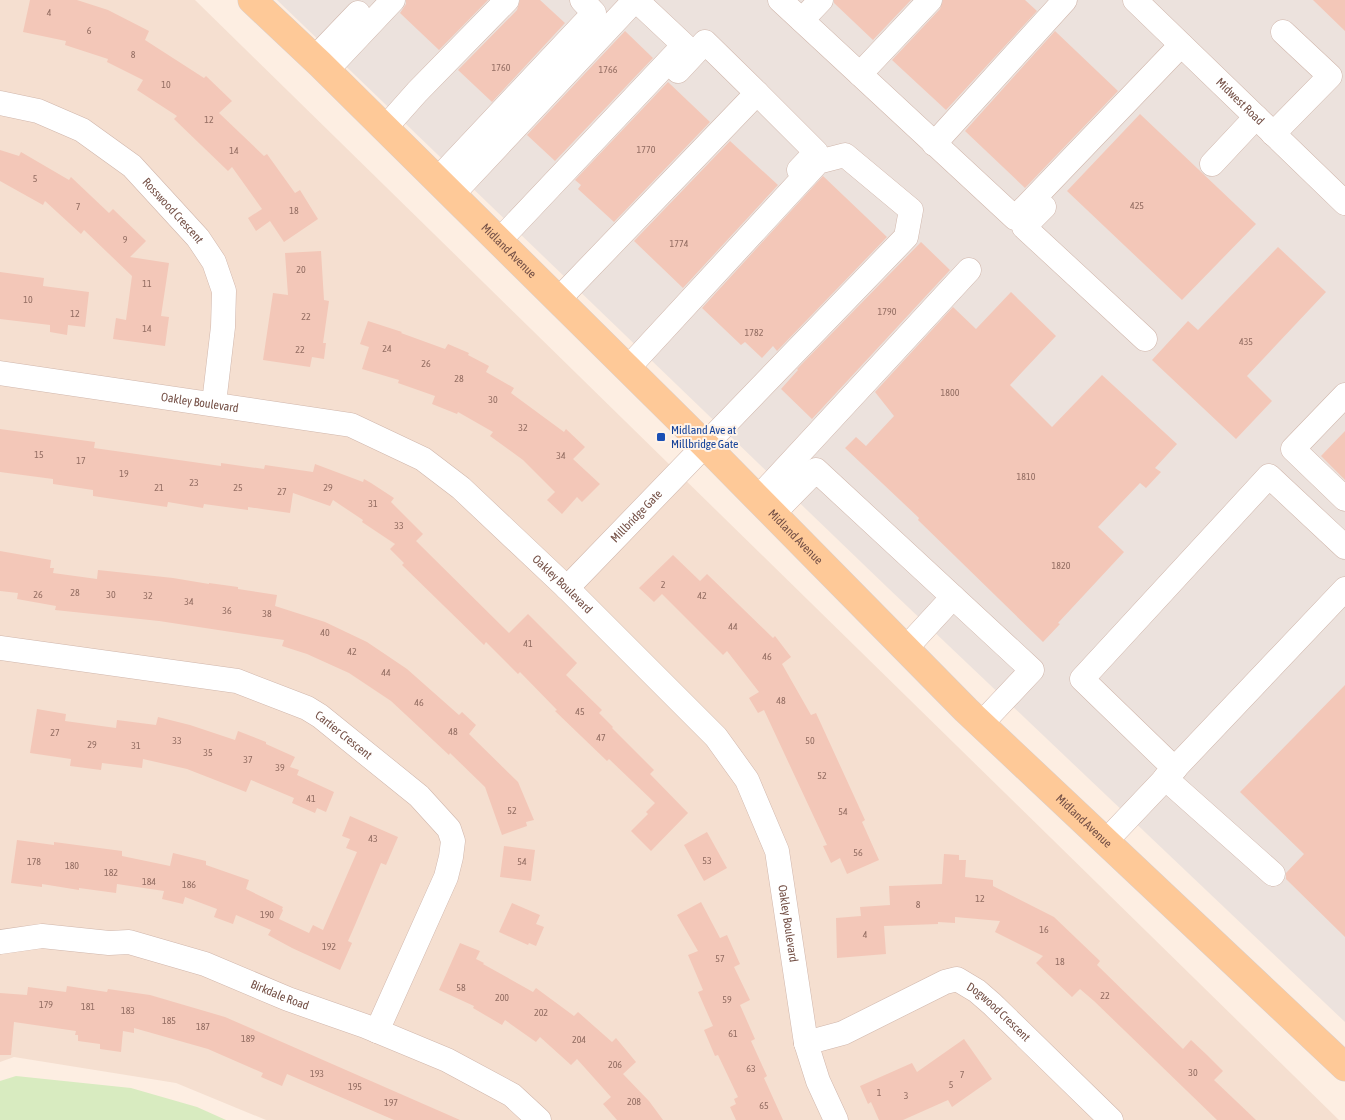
<svg xmlns="http://www.w3.org/2000/svg" width="1345" height="1120" font-family="'Asap Condensed',sans-serif">
<style>
.residential{fill:#f5dfd0}
.industrial{fill:#ece2dd}
.green{fill:#d8ebc0}
.building{fill:#f3c7b8}
.lines{fill:none;stroke-linecap:round;stroke-linejoin:round}
.minor-casing{stroke:#d0b6ab;stroke-width:25}
.major-casing{stroke:#d8cecb;stroke-width:29}
.minor{stroke:#fff;stroke-width:24}
.major{stroke:#fec998;stroke-width:28}
.transit-dot{fill:#1a4fb4;stroke:#fff3e8;stroke-width:2}
.labels{text-anchor:middle;stroke-width:4;stroke-linejoin:round;paint-order:stroke}
.number-label{font-size:10px;fill:#946e63}
.street-label{font-size:12px;fill:#755147;stroke:#fff3e8}
.transit-label{font-size:12px;fill:#164399;stroke:#fff3e8;text-anchor:start}
</style>
<rect width="100%" height="100%" fill="#fdeee2"/>
<path class="residential" d="M0,0H195L1339,1120H266L176,1083L14,1057L0,1062Z"/>
<path class="industrial" d="M277,0H1345V1022L888,588Z"/>
<path class="green" d="M16,1076L131,1088L197,1107L226,1120H0V1081Z"/>
<path class="building" d="M30,0H77L108,10L149,31L145,40L204,78L206,76L232,101L219,113L264,156L267,154L295,193L300,190L318,219L284,242L270,221L256,231L248,218L262,209L232,167L228,171L174,119L177,116L137,90L143,80L107,62L108,59L65,45L66,41L23,32Z
M406,0H488L439,50L400,13L406,4Z
M520,0H540L565,23L492,102L458,70L517,10Z
M834,0H911L873,40L834,3Z
M943,0H1025L1037,11L946,110L892,60L940,9Z
M1313,0H1345V31Z
M625,31L653,58L555,161L527,135Z
M1055,31L1118,91L1025,188L965,131Z
M668,82L710,122L614,222L578,189L581,185L575,180Z
M1140,114L1256,224L1182,300L1067,191Z
M730,141L778,185L683,288L634,241Z
M0,150L19,156L21,152L69,180L71,177L109,213L113,209L146,241L130,257L169,263L161,316L169,317L165,346L113,339L116,318L126,320L132,276L84,230L81,234L45,201L43,205L0,181Z
M823,176L887,237L777,351L773,346L762,358L745,342L741,345L702,308Z
M921,242L950,270L812,419L781,389L798,370L797,369Z
M1278,247L1326,292L1247,376L1272,401L1236,439L1152,360L1188,321L1198,330Z
M321,251L324,300L329,301L323,343H326L324,359L312,357L310,367L263,360L273,293L288,295L285,253Z
M0,272L44,278L43,286L89,292L85,327L68,325L67,335L50,332V325L0,319Z
M1011,292L1056,336L1010,385L1052,427L1102,375L1177,444L1155,468L1161,472L1146,488L1140,483L1098,527L1124,552L1058,623L1060,624L1043,642L918,520L919,518L845,448L856,437L866,446L894,416L875,392L953,307L976,329Z
M368,321L402,332L401,333L445,349L448,344L469,353L468,355L489,366L486,372L514,388L511,393L564,432L566,429L585,447L573,459L600,484L582,502L577,497L562,514L547,500L555,492L523,460L490,436L493,432L458,412L457,414L432,404L435,396L398,383L399,380L362,369L369,347L360,344Z
M0,429L95,442L94,448L221,466V463L264,469L265,465L313,472L315,464L363,482L364,479L371,483L394,498L391,502L423,534L416,541L509,633L528,614L577,663L566,675L602,710L599,713L613,727L612,728L654,770L650,774L688,813L651,851L631,831L648,814L646,812L655,803L609,759L607,761L555,711L557,710L520,672L518,674L486,642L484,645L402,565L404,563L390,549L395,544L362,522L363,520L333,500L330,506L293,493L290,513L248,507V510L204,504L203,508L168,502L167,507L93,496V490L53,484V479L0,472Z
M1345,431V480L1321,456Z
M0,551L51,560L50,568H54L53,573L97,579L98,570L173,578L209,584V583L238,587V589L277,595L275,606L325,622L367,642L407,669L459,715L462,712L476,725L469,734L518,782L534,820L526,822L527,826L502,835L485,787L450,753L449,755L391,701L349,673L307,654L282,646L284,640L159,621L55,610L56,606L17,599L18,593L0,591Z
M673,555L700,581L707,574L773,638L775,636L791,657L782,664L811,715L816,713L865,820L862,822L879,860L847,874L840,858L831,863L823,846L827,845L764,710L758,713L749,698L759,692L727,651L723,655L662,594L654,602L639,588Z
M1345,685V937L1286,879V873L1304,854L1240,792Z
M37,709L66,714L65,721L116,728L117,720L156,725L158,717L190,725L235,740L238,731L266,742V744L295,757L290,767L299,770L297,775L334,792L326,812L317,808L315,813L292,803L294,798L251,780L246,792L187,769L143,759L142,768L102,763L101,770L70,766L71,759L30,753Z
M350,816L398,837L386,865L381,863L355,925L348,941L352,943L340,970L292,948L268,935L271,930L236,915L233,924L214,917L217,909L185,897L183,904L162,899L164,891L117,884L116,893L79,888V890L42,884V887L11,883L17,840L54,845V842L122,851V856L170,866L173,853L206,861V865L249,880L246,889L283,907L282,909L283,910L279,919L309,933L313,925L323,930L357,852L346,848L350,839L342,836Z
M707,832L727,868L704,881L684,845Z
M504,846L535,850L531,881L500,877Z
M944,854L959,855V860H966L965,877L993,880V886L1054,917L1100,961L1097,965L1183,1049L1191,1040L1207,1055L1223,1071L1214,1080L1256,1120H1217L1094,1001L1080,989L1072,997L1036,963L1043,956L995,932L1000,921L955,917V923L938,922V924L884,926L886,954L837,958L836,918L861,916L860,907L890,905L889,886L942,884Z
M701,902L720,938L727,935L740,964L734,967L750,1000L740,1005L755,1039L751,1041L767,1076L764,1078L783,1120H736L730,1107L736,1104L734,1099L738,1097L718,1055L715,1056L704,1030L713,1026L698,992L703,990L688,955L698,951L677,915Z
M512,903L540,915L536,924L544,927L536,946L529,943L528,945L499,932Z
M460,943L480,951L476,959L484,963L483,964L533,992L536,988L574,1016L578,1012L612,1042L616,1038L636,1062L623,1074L649,1101L663,1120H617L603,1104L611,1097L577,1059L571,1065L540,1037L536,1042L505,1020L502,1025L473,1008L474,1006L439,990Z
M67,986L107,992L108,989L150,995L225,1017L460,1120H394L287,1074L282,1086L261,1077L263,1073L208,1049L134,1028V1033L123,1031L121,1052L100,1049V1044L78,1041V1035H75L76,1031L14,1022L11,1055H0V993L27,995L28,987L66,992Z
M964,1039L992,1079L952,1107L948,1100L903,1120H879L871,1102L868,1104L860,1086L912,1063L917,1072Z"/>
<g class="lines">
<g class="minor-casing">
<g id="minor">
<path d="M780,0L1015,218L1181,45"/>
<path id="s1" d="M1135,0L1345,203"/>
<path d="M802,20L821,0"/>
<path d="M314,59L358,13"/>
<path d="M326,71L393,0"/>
<path d="M678,71L705,42L757,93"/>
<path d="M860,74L930,0"/>
<path id="s2" d="M0,103L38,111L82,130L132,166L198,238L214,262L224,291L223,327L214,403"/>
<path d="M385,128L417,92L507,0"/>
<path d="M1273,134L1330,76L1283,32"/>
<path d="M934,144L1065,0"/>
<path d="M1212,164L1256,117"/>
<path d="M437,180L594,13L582,0"/>
<path d="M452,195L635,0"/>
<path d="M1044,207L1024,227L1145,339"/>
<path d="M499,241L684,45L636,0"/>
<path d="M558,300L757,93L816,152L799,170"/>
<path id="s3" d="M0,373L351,425L423,459L461,488L567,588L716,737L747,780L777,851L806,1043L818,1081L836,1120"/>
<path d="M1345,395L1293,449L1345,499"/>
<path d="M758,498L969,270"/>
<path d="M773,514L816,470L1032,670L981,724"/>
<path id="s4" d="M567,588L906,237L911,210L845,155L818,162L627,369"/>
<path id="s5" d="M0,648L237,681L307,708L320,716L419,796L449,829L453,841L451,857L446,877L377,1031"/>
<path d="M906,648L953,597"/>
<path d="M1175,769L1082,679L1269,476L1345,547"/>
<path d="M1165,778L1273,874"/>
<path d="M1106,841L1345,589"/>
<path id="s6" d="M0,942L42,936L109,943L129,942L205,964L288,999L365,1026L447,1060L512,1095L539,1120"/>
<path id="s7" d="M806,1043L843,1033L945,982L957,979L977,991L992,1004L1111,1120"/>
</g>
</g>
<g class="major-casing">
<g id="major">
<path id="s8" d="M252,0L320,64L704,444L966,710L1345,1067"/>
</g>
</g>
<use href="#minor" class="minor"/>
<use href="#major" class="major"/>
</g>
<rect class="transit-dot" x="656" y="432" width="10" height="10" rx="2.5"/>
<g class="labels">
<g class="number-label">
<text x="49" y="16">4</text>
<text x="89" y="34">6</text>
<text x="133" y="58">8</text>
<text x="501" y="71">1760</text>
<text x="608" y="73">1766</text>
<text x="166" y="88">10</text>
<text x="209" y="123">12</text>
<text x="646" y="153">1770</text>
<text x="234" y="154">14</text>
<text x="35" y="182">5</text>
<text x="1137" y="209">425</text>
<text x="78" y="210">7</text>
<text x="294" y="214">18</text>
<text x="125" y="243">9</text>
<text x="679" y="247">1774</text>
<text x="301" y="273">20</text>
<text x="147" y="287">11</text>
<text x="28" y="303">10</text>
<text x="887" y="315">1790</text>
<text x="75" y="317">12</text>
<text x="306" y="320">22</text>
<text x="147" y="332">14</text>
<text x="754" y="336">1782</text>
<text x="1246" y="345">435</text>
<text x="387" y="352">24</text>
<text x="300" y="353">22</text>
<text x="426" y="367">26</text>
<text x="459" y="382">28</text>
<text x="950" y="396">1800</text>
<text x="493" y="403">30</text>
<text x="523" y="431">32</text>
<text x="39" y="458">15</text>
<text x="561" y="459">34</text>
<text x="81" y="464">17</text>
<text x="124" y="477">19</text>
<text x="1026" y="480">1810</text>
<text x="194" y="486">23</text>
<text x="159" y="491">21</text>
<text x="238" y="491">25</text>
<text x="328" y="491">29</text>
<text x="282" y="495">27</text>
<text x="373" y="507">31</text>
<text x="399" y="529">33</text>
<text x="1061" y="569">1820</text>
<text x="663" y="588">2</text>
<text x="75" y="596">28</text>
<text x="38" y="598">26</text>
<text x="111" y="598">30</text>
<text x="148" y="599">32</text>
<text x="702" y="599">42</text>
<text x="189" y="605">34</text>
<text x="227" y="614">36</text>
<text x="267" y="617">38</text>
<text x="733" y="630">44</text>
<text x="325" y="636">40</text>
<text x="528" y="647">41</text>
<text x="352" y="655">42</text>
<text x="767" y="660">46</text>
<text x="386" y="676">44</text>
<text x="781" y="704">48</text>
<text x="419" y="706">46</text>
<text x="580" y="715">45</text>
<text x="453" y="735">48</text>
<text x="55" y="736">27</text>
<text x="601" y="741">47</text>
<text x="177" y="744">33</text>
<text x="810" y="744">50</text>
<text x="92" y="748">29</text>
<text x="136" y="749">31</text>
<text x="208" y="756">35</text>
<text x="248" y="763">37</text>
<text x="280" y="771">39</text>
<text x="822" y="779">52</text>
<text x="311" y="802">41</text>
<text x="512" y="814">52</text>
<text x="843" y="815">54</text>
<text x="373" y="842">43</text>
<text x="858" y="856">56</text>
<text x="707" y="864">53</text>
<text x="34" y="865">178</text>
<text x="522" y="865">54</text>
<text x="72" y="869">180</text>
<text x="111" y="876">182</text>
<text x="149" y="885">184</text>
<text x="189" y="888">186</text>
<text x="980" y="902">12</text>
<text x="918" y="908">8</text>
<text x="267" y="918">190</text>
<text x="1044" y="933">16</text>
<text x="865" y="938">4</text>
<text x="329" y="950">192</text>
<text x="720" y="962">57</text>
<text x="1060" y="965">18</text>
<text x="461" y="991">58</text>
<text x="1105" y="999">22</text>
<text x="502" y="1001">200</text>
<text x="727" y="1003">59</text>
<text x="46" y="1008">179</text>
<text x="88" y="1010">181</text>
<text x="128" y="1014">183</text>
<text x="541" y="1016">202</text>
<text x="169" y="1024">185</text>
<text x="203" y="1030">187</text>
<text x="733" y="1037">61</text>
<text x="248" y="1042">189</text>
<text x="579" y="1043">204</text>
<text x="615" y="1068">206</text>
<text x="751" y="1072">63</text>
<text x="1193" y="1076">30</text>
<text x="317" y="1077">193</text>
<text x="962" y="1078">7</text>
<text x="951" y="1088">5</text>
<text x="355" y="1090">195</text>
<text x="879" y="1096">1</text>
<text x="906" y="1099">3</text>
<text x="634" y="1105">208</text>
<text x="391" y="1106">197</text>
<text x="764" y="1109">65</text>
</g>
<g class="street-label">
<text dy="4" stroke="none"><textPath href="#s1" startOffset="146">Midwest Road</textPath></text>
<text dy="4" stroke="none"><textPath href="#s2" startOffset="209">Rosswood Crescent</textPath></text>
<text dy="4" stroke="none"><textPath href="#s8" startOffset="359">Midland Avenue</textPath></text>
<text dy="4" stroke="none"><textPath href="#s3" startOffset="202">Oakley Boulevard</textPath></text>
<text dy="4" stroke="none"><textPath href="#s4" startOffset="100">Millbridge Gate</textPath></text>
<text dy="4" stroke="none"><textPath href="#s8" startOffset="764">Midland Avenue</textPath></text>
<text dy="4" stroke="none"><textPath href="#s3" startOffset="622">Oakley Boulevard</textPath></text>
<text dy="4" stroke="none"><textPath href="#s5" startOffset="360">Cartier Crescent</textPath></text>
<text dy="4" stroke="none"><textPath href="#s8" startOffset="1169">Midland Avenue</textPath></text>
<text dy="4" stroke="none"><textPath href="#s3" startOffset="1042">Oakley Boulevard</textPath></text>
<text dy="4" stroke="none"><textPath href="#s6" startOffset="290">Birkdale Road</textPath></text>
<text dy="4" stroke="none"><textPath href="#s7" startOffset="218">Dogwood Crescent</textPath></text>
</g>
<g class="transit-label">
<text x="671" y="434">Midland Ave at<tspan x="671" dy="14">Millbridge Gate</tspan></text>
</g>
</g>
</svg>
